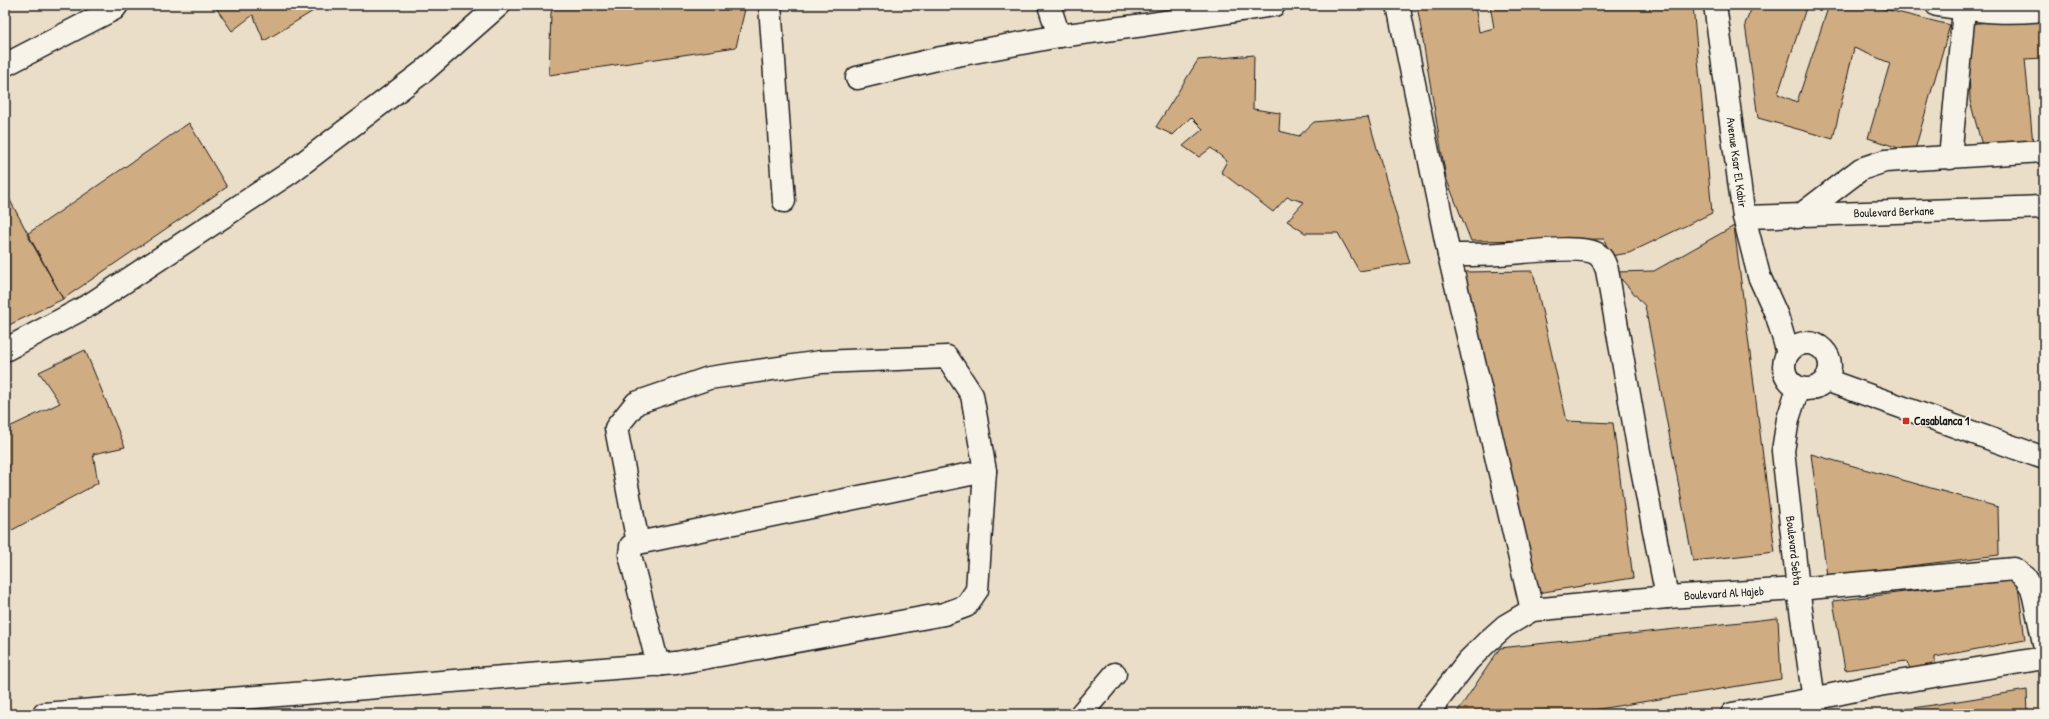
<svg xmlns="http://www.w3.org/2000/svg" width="2049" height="719" font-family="'Patrick Hand',sans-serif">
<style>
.building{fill:#d0ac82;stroke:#1c1c1c}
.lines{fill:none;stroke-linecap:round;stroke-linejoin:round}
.street-casing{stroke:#1c1c1c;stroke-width:25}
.secondary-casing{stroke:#1c1c1c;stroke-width:25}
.street{stroke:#f7f3e8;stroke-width:22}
.secondary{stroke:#f7f3e8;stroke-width:22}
.poi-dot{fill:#c8321e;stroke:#f7f3e8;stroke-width:1.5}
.labels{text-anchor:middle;stroke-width:3;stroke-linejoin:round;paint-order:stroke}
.street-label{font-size:12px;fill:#1c1c1c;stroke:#f7f3e8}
.poi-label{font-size:12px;font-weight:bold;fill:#1c1c1c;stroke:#f7f3e8;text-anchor:start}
</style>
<rect width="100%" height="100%" fill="#ebdec9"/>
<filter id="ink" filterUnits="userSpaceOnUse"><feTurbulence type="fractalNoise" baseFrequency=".025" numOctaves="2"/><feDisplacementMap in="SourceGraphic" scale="8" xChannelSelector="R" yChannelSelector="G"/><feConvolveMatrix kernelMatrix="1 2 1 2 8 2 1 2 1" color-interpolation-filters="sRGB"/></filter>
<g filter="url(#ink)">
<path class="building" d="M214,5H323L264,41L253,15L232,31Z
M554,5H746L736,47L549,75L551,13Z
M1417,5H1475L1479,32L1494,28L1490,5H1693L1712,213L1629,253L1610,256L1604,239L1471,241L1446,178Z
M1753,5H1807L1778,94L1797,102L1829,5H1868L1950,25L1914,153L1868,138L1890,63L1854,48L1833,139L1758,118L1745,24Z
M2044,17V58L2025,59L2033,144L1984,153L1970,101L1968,24Z
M1254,55L1253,109L1280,113L1279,131L1299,136L1314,122L1368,117L1410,263L1359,271L1338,233H1305L1287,221L1304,202L1287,197L1273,212L1221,172L1227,161L1211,148L1199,157L1183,146L1203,129L1191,117L1173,135L1156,127L1198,60Z
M189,123L227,187L63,299L27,234Z
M5,191L63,299L5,327Z
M1734,226L1775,552L1693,561L1645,306L1615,272L1654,271Z
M1533,271L1567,421L1613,423L1633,578L1537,593L1464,272Z
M85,350L125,447L93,454L98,483L5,534V429L60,403L39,372Z
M1811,454L1998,507L1999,555L1827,576Z
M2017,578L2025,640L1935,657V669L1913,673L1906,661L1845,670L1833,601Z
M1778,618L1781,679L1569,714H1456L1500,648Z
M2027,690L2028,714H1876Z"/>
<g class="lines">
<g class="street-casing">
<g id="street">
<path d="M770,5L784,201"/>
<path d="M1049,5L1059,36"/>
<path d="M1398,5L1449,255L1532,610"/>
<path d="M1937,5C1975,11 2006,14 2044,10"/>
<path d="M5,65L114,9L117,5"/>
<path d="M857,78L941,58L1059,36L1144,25L1274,5"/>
<path d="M1950,158L1964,10"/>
<path id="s1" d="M1744,217L2044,207"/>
<path d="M1798,217L1861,169L1885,161L2044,151"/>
<path d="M1449,255C1466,255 1482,255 1499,254C1519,253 1582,244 1597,254C1603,258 1605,264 1607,270L1642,469L1667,597"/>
<path d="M5,350L91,304L291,172L424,71L499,5"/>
<path id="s2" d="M1798,388L1788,419L1783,451L1798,589L1816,714"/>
<path d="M658,665L630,555L631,546L638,543L985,471"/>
<path d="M44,714L676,663L944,614L966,606L977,590L985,471L972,395L947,357L821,362L709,378L636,403L616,428L638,543"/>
<path d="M1081,714L1115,674"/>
<path id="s3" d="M1427,714L1468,661L1487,642L1505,626L1532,610L1667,597L1798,589L2014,569L2025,577L2032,588L2044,643"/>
<path d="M1732,714L1813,699L1879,685L2044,658"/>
</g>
</g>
<g class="secondary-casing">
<g id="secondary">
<path id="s4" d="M1715,5L1744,217L1759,276L1777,316L1788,353"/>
<circle cx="1807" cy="366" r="23"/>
<path d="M1826,380L2044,458"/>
</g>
</g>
<use href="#street" class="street"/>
<use href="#secondary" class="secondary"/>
</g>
</g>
<rect class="poi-dot" x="1902" y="417" width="8" height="8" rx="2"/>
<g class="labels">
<g class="street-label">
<text dy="4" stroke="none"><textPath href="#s4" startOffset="159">Avenue Ksar El Kabir</textPath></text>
<text dy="4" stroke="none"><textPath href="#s1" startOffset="150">Boulevard Berkane</textPath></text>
<text dy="4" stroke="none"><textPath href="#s2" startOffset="165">Boulevard Sebta</textPath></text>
<text dy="4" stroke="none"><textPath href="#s3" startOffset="342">Boulevard Al Hajeb</textPath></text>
</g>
<g class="poi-label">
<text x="1914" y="425">Casablanca 1</text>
</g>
</g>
<rect width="2049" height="719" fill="none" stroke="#f7f3e8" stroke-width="20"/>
<rect x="10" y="10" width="2029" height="699" fill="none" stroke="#1c1c1c" stroke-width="1.5" filter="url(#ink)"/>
</svg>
